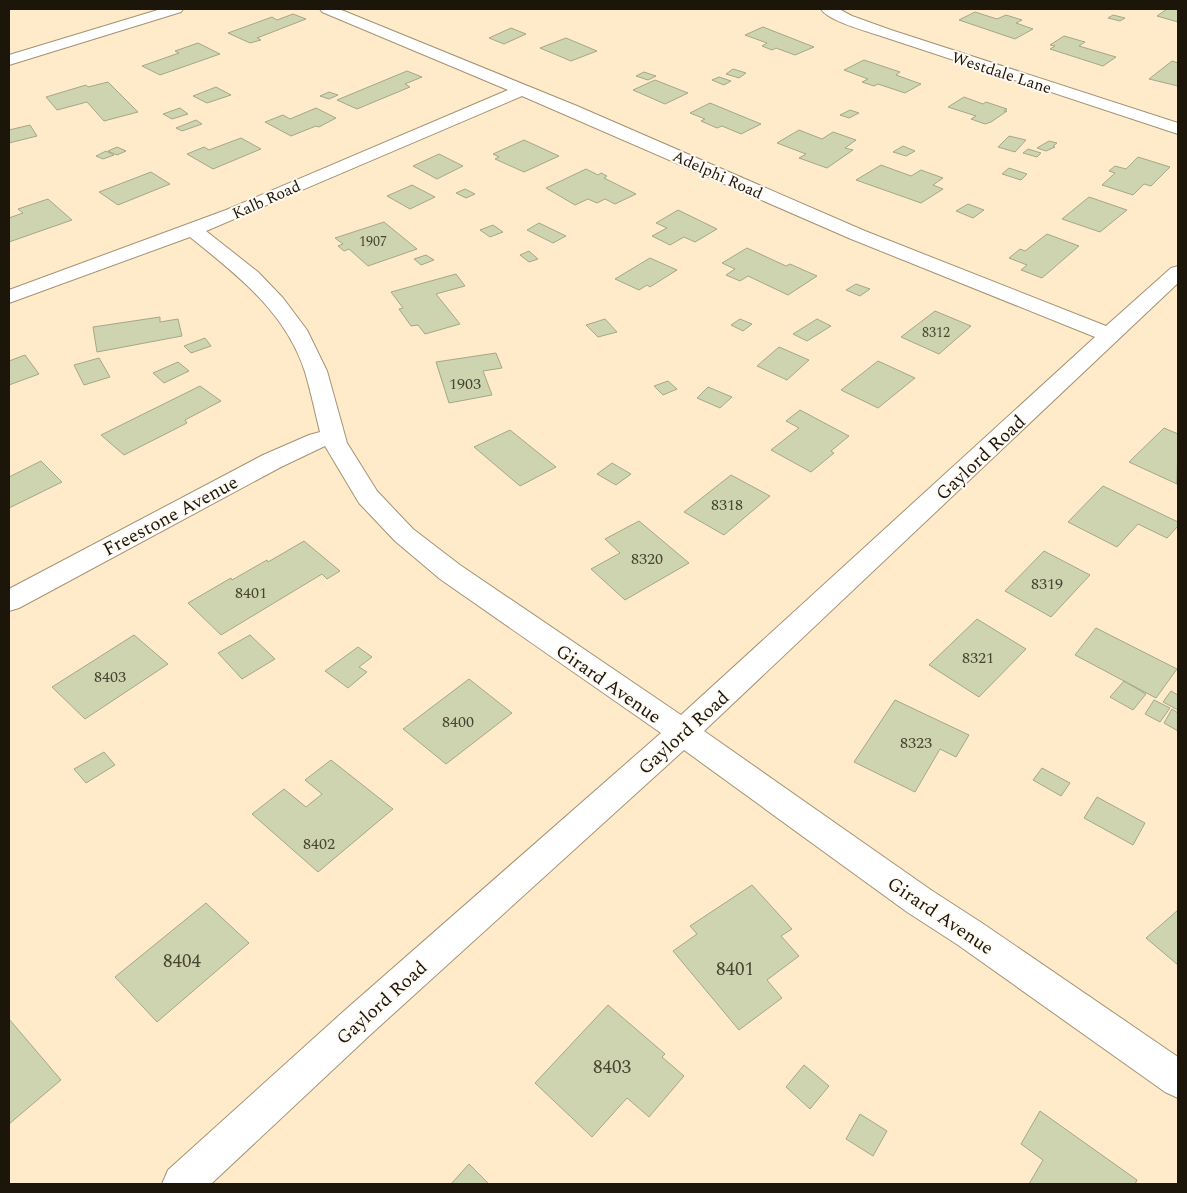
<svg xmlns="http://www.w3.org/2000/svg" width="1187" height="1193" font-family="Spectral,serif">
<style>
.building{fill:#ced4b0;stroke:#a3a886}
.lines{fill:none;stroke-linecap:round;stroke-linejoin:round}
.minor-casing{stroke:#a49273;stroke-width:2}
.minor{fill:#fff;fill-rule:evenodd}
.labels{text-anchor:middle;stroke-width:4;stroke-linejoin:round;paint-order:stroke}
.far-number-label{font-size:14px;fill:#484533}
.far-street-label{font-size:16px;fill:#1c1509;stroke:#fffbf4}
.number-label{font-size:16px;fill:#484533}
.street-label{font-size:19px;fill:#1c1509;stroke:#fffbf4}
.near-number-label{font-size:19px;fill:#484533}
</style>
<rect width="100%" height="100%" fill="#ffebca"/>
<path class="building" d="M1165,9H1178V22L1157,16L1167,9Z
M975,12L997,19L1006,15L1022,20L1016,23L1033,29L1015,39L959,20Z
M293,14L306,19L257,38L261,40L250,43L228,33L272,17L277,20Z
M1113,15L1125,18L1120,21L1108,18Z
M763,27L814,47L795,55L776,48L772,50L762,46L767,43L745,35Z
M511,28L526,34L504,44L489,38Z
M1064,36L1085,42L1079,46L1116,57L1103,66L1050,49L1055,46L1050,45Z
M566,38L597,51L571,61L540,48Z
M198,43L220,54L160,75L142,66L179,53L175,51Z
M864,60L900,72L896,75L921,84L905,93L878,84L874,86L862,82L868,79L844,70Z
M1172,61L1178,63V86L1149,79Z
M733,69L746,73L739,78L726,74Z
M407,71L422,77L405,84L410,87L357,109L337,100Z
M644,72L656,76L648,80L636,76Z
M719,77L731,81L724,85L712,80Z
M655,80L688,93L665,104L633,90Z
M108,82L138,112L104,121L87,102L57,110L46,97L86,85L88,87Z
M216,87L231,95L207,103L193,96Z
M329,92L338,95L329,99L320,96Z
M964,97L983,104L986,102L1007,109L1004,111H1007L991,122L985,124L971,119L976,116L948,107Z
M710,103L761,124L741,134L722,126L717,128L701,121L705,119L690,113Z
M180,108L188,114L172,119L163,114Z
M316,108L336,118L319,127L316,126L291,136L265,122L283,115L290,119Z
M850,110L859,113L849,118L840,115Z
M196,120L202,124L182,131L176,128Z
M30,125L37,136L9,143V130Z
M799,130L822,139L833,132L856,140L845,148L853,150L827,168L799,158L806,154L777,143Z
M1009,136L1026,140L1015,152L998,147Z
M241,138L261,149L213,169L187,154L204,147L209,150Z
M524,140L559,156L524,172L495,159L499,157L493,154Z
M1049,141L1057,143L1053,146L1055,147L1046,151L1037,148Z
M903,146L915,151L906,156L893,152Z
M117,147L126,151L117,155L108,151Z
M1028,149L1041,153L1037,157L1023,153Z
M106,151L114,155L103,159L96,156Z
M439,154L463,166L437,179L413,166Z
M1138,157L1170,167L1151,186L1144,184L1133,195L1102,185L1115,173L1109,171L1115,166L1126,169Z
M881,165L911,176L921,170L943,178L933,185L943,189L921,203L856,180Z
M1009,168L1027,174L1021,180L1002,174Z
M586,169L598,175L601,173L607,176L604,178L636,194L615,204L605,199L597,203L588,199L575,205L546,188Z
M151,172L170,184L118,205L99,192Z
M412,185L435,197L410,209L387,196Z
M465,189L475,194L466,198L456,193Z
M1089,197L1127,210L1100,232L1062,219Z
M48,199L72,220L9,242V218L23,213L18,209Z
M968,204L984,210L973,218L956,211Z
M678,210L717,229L695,242L684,237L670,245L652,236L667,228L656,223Z
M384,222L417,249L368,266L349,249L344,251L338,246L343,244L335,238Z
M539,223L566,236L553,243L527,230Z
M493,225L503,232L490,237L480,230Z
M1047,234L1079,246L1042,278L1021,270L1027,265L1009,258L1020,249L1025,251Z
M747,248L786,266L790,264L817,276L788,295L748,276L740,281L726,275L735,269L722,263Z
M529,251L538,259L529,262L520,255Z
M426,255L434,260L421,265L414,259Z
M650,258L677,270L650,287L647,285L639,290L615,279Z
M456,274L465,286L436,294L460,324L425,334L418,325L411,326L399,309L403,308L391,292Z
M856,284L870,289L860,296L846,290Z
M935,311L971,326L939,354L901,337Z
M160,317V322L178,319L182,336L97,352L93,327Z
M605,319L617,332L598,337L586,325Z
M740,319L752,324L743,331L731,325Z
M817,319L831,326L807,341L793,334Z
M205,338L211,346L191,353L184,346Z
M779,347L809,360L787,380L757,366Z
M496,353L502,368L483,371L492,395L449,403L436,362Z
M25,355L39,374L9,385V361Z
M99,358L110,377L84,385L74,365Z
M878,361L915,378L878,408L841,390Z
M178,362L189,371L164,383L153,373Z
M668,381L677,389L663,395L654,386Z
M200,386L221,401L185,420L187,423L124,455L101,435Z
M708,387L732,397L720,408L697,398Z
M800,410L849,436L831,451L834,453L811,472L771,450L799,428L786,421Z
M1164,428L1178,434L1177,484L1129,462Z
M510,430L556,467L520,486L474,447Z
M41,461L62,482L9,508V477Z
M612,463L631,474L616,485L597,474Z
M731,475L770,496L724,535L684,512Z
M1103,486L1178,522V526L1167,538L1138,524L1117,547L1068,522Z
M639,521L689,563L625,600L591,569L620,553L605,539Z
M304,541L340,571L327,579L322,574L221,635L188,603L231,578L232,580L267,560L268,562Z
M1044,551L1090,575L1051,617L1005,591Z
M977,619L1026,649L979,697L929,665Z
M1096,628L1177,669L1156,698L1075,655Z
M134,635L168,664L85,719L52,687Z
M250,635L275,659L242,679L218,653Z
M358,647L372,657L359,667L367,672L348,688L325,671Z
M469,679L512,713L446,764L403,729Z
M1124,681L1146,694L1133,710L1110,697Z
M1171,691L1178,695V710L1163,702Z
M895,700L969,735L956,757L940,749L915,792L854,762Z
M1154,700L1170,708L1160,722L1145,714Z
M1172,709L1178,713V731L1164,723Z
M104,752L115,765L86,783L74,769Z
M331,760L393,809L318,872L252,814L284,789L306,807L322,794L305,780Z
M1042,768L1070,783L1061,796L1033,780Z
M1097,797L1145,823L1133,845L1084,818Z
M752,885L792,929L781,936L799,956L767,980L782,998L739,1030L673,951L697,934L690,926Z
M206,903L249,943L157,1022L115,977Z
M1178,910V965L1146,938Z
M608,1005L665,1054L662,1057L684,1076L649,1117L627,1098L592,1137L535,1083Z
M9,1019L61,1080L9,1124Z
M804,1065L829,1086L810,1109L786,1087Z
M1040,1111L1137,1180L1135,1184H1029L1043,1160L1021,1144Z
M860,1114L887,1131L873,1156L846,1139Z
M469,1164L489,1184H451Z"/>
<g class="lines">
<g class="minor-casing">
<path id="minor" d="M161,9H183L181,12L9,65V55Z
M320,9H339L577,106L865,231L1106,326L1171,268L1178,266V283L704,731L931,890L982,923L1178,1057V1098L1165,1092L958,945L907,912L684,750L370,1035L211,1184H162L168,1170L344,1011L661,733L440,579L395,541L359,503L325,446L281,467L19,608L9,611V589L263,455L309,435L320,432C315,412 311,392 305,372C286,312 237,275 190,237L9,303V290L226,210L508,90L322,12ZM522,96L851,239L1095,337L681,715L460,565L413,529L377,491L347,443L327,371L307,330L283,298L258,272L206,231Z
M821,9H839L852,16L891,30L1178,123V134L881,36C866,31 828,21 821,9Z"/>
</g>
<use href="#minor" class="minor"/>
</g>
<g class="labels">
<g class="far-number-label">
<text x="373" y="246">1907</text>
<text x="936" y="337">8312</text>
</g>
<g class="far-street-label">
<text transform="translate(1002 72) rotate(18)" y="6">Westdale Lane</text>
<text transform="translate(718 174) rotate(24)" y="6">Adelphi Road</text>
<text transform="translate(266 199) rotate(-24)" y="6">Kalb Road</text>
</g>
<g class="number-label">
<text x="465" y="389">1903</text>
<text x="727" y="510">8318</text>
<text x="647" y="564">8320</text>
<text x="1047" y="589">8319</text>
<text x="251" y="598">8401</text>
<text x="978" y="663">8321</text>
<text x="110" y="682">8403</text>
<text x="458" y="727">8400</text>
<text x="916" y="748">8323</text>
<text x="319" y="849">8402</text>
</g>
<g class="street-label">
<text transform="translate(980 457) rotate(-43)" y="7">Gaylord Road</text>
<text transform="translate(170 515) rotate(-28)" y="7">Freestone Avenue</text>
<text transform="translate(609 683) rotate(35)" y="7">Girard Avenue</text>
<text transform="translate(683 732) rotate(-42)" y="7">Gaylord Road</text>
<text transform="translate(941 915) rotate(34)" y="7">Girard Avenue</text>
<text transform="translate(381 1002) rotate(-42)" y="7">Gaylord Road</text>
</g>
<g class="near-number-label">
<text x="182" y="967">8404</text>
<text x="735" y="975">8401</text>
<text x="612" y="1073">8403</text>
</g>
</g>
<rect width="1187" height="1193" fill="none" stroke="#1c1509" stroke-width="20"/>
</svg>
